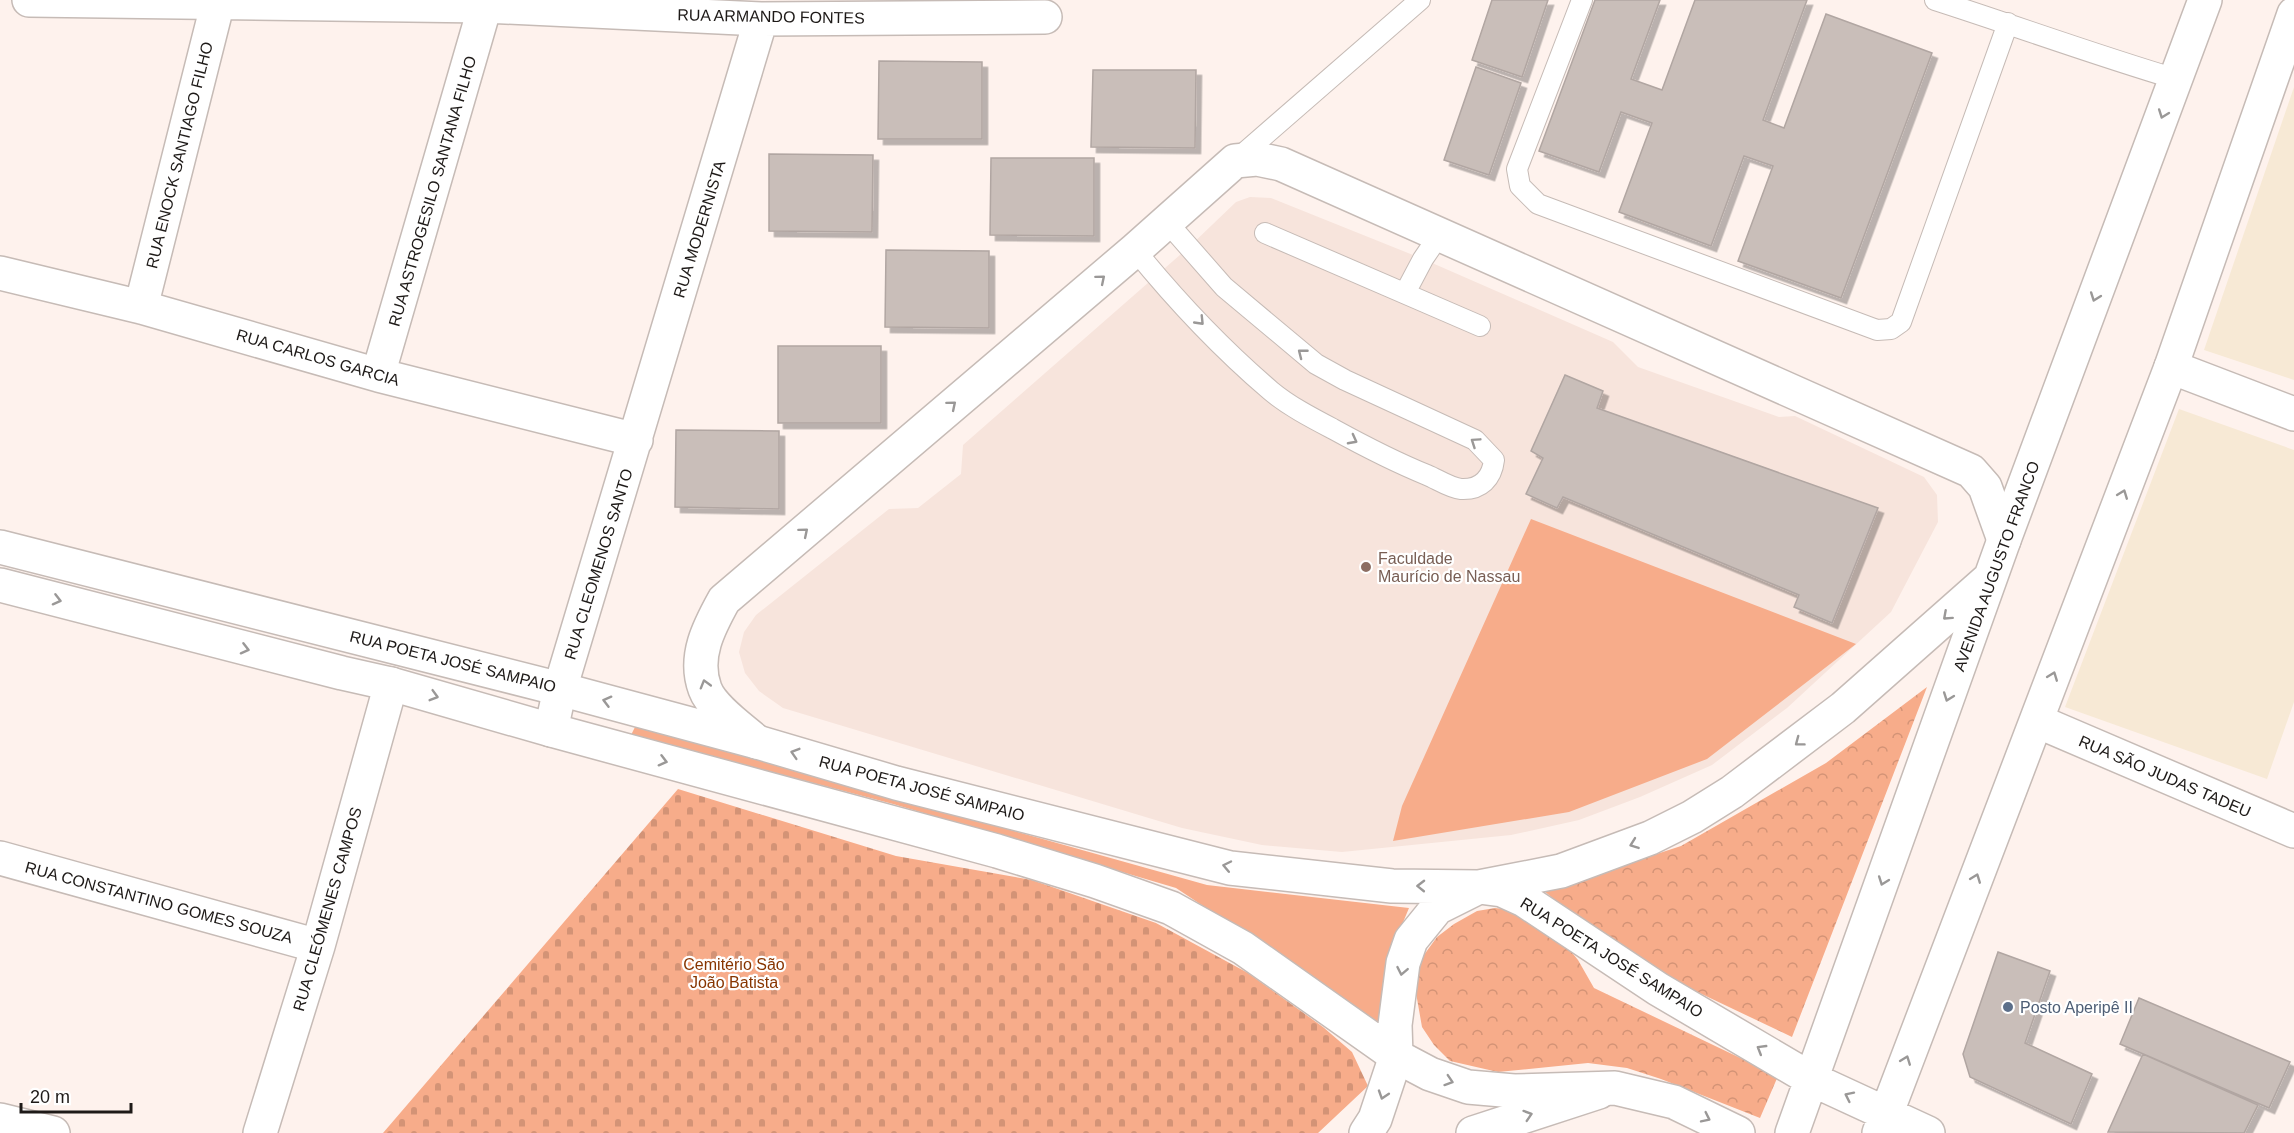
<svg xmlns="http://www.w3.org/2000/svg" width="2294" height="1133" font-family="Arial,sans-serif">
<style>
.commercial{fill:#f7e9d5}
.built{fill:#f7e4dc}
.green{fill:#f7ac8a}
.cemetery{fill:url(#cemetery-stones)}
.park{fill:url(#park-crowns)}
.building{fill:#c9beb9;stroke:#b1a6a2;stroke-width:1.5;filter:url(#shadow)}
.lines{fill:none;stroke-linecap:round;stroke-linejoin:round}
.service-casing{stroke:#c6bbb6;stroke-width:22}
.minor-casing{stroke:#c6bbb6;stroke-width:36}
.tertiary-casing{stroke:#c6bbb6;stroke-width:36}
.secondary-casing{stroke:#c6bbb6;stroke-width:36}
.service{stroke:#fff;stroke-width:20}
.minor{stroke:#fff;stroke-width:33}
.tertiary{stroke:#fff;stroke-width:33}
.secondary{stroke:#fff;stroke-width:33}
.oneway{stroke:#9a9897}
.education-dot{fill:#8d6e63;stroke:#fff;stroke-width:2}
.service-dot{fill:#5c6f8a;stroke:#fff;stroke-width:2}
.labels{text-anchor:middle;stroke-width:4.5;stroke-linejoin:round;paint-order:stroke}
.street-label{font-size:16px;fill:#1e1a18;stroke:#fff}
.education-label{font-size:16px;fill:#785e54;stroke:#fff;text-anchor:start}
.park-label{font-size:16px;fill:#873500;stroke:#fff}
.service-label{font-size:16px;fill:#4e5e75;stroke:#fff;text-anchor:start}
</style>
<defs>
<pattern id="cemetery-stones" width="16" height="16" patternUnits="userSpaceOnUse" patternTransform="scale(1.5)"><rect width="16" height="16" fill="#f7ac8a"/><path d="M2 7V4a2 2 0 0 1 4 0v3zM10 15v-3a2 2 0 0 1 4 0v3z" fill="#d39376"/></pattern>
<pattern id="park-crowns" width="20" height="18" patternUnits="userSpaceOnUse" patternTransform="scale(1.5)"><rect width="20" height="18" fill="#f7ac8a"/><path d="M2 6a3 3 0 1 1 6 0M12 15a3 3 0 1 1 6 0" fill="none" stroke="#d39376"/></pattern>
<filter id="shadow"><feDropShadow dx="5.5" dy="5.5" stdDeviation="0" flood-color="#0004"/></filter>
</defs>
<rect width="100%" height="100%" fill="#fef2ed"/>
<path class="commercial" d="M2294,87V380L2204,350Z
M2179,409L2294,450V702L2267,779L2065,707Z"/>
<path class="built" d="M1250,197L1271,198L1423,259L1613,342L1638,367L1779,417L1795,416L1924,477L1937,495L1938,522L1891,612L1787,708L1712,765L1640,797L1579,820L1511,835L1342,852L1262,845L1182,828L783,708L759,691L745,673L739,652L744,632L756,615L889,509L918,508L961,474L963,445L1189,247L1236,202Z"/>
<path class="green" d="M1531,519L1856,644L1707,759L1569,812L1393,841L1402,806Z
M636,725L1207,885L1409,908L1389,956L1382,992L1384,1026L1176,888L893,804L631,735Z"/>
<path class="cemetery" d="M678,789L896,856L1032,880L1156,923L1248,973L1323,1027L1352,1052L1368,1086L1318,1133H383Z"/>
<path class="park" d="M1927,687L1792,1037L1668,978L1601,938L1544,891L1681,846L1826,763Z
M1495,908L1513,910L1569,949L1578,960L1594,988L1778,1076L1760,1118L1661,1079L1627,1068L1588,1063L1498,1072L1450,1061L1434,1045L1422,1027L1416,993L1421,959L1437,937L1454,924L1477,911Z"/>
<path class="building" d="M1492,0H1548L1522,77L1472,60Z
M1595,0H1660L1631,79L1662,90L1695,0H1807L1763,120L1784,128L1826,14L1932,53L1841,298L1738,261L1773,166L1744,156L1711,246L1619,212L1652,123L1621,112L1599,172L1539,151Z
M879,61L982,62V139H878Z
M1476,67L1521,83L1489,175L1444,160Z
M1093,70H1196L1195,148L1091,147Z
M769,154L873,155L872,232L769,231Z
M991,158H1094V236L990,235Z
M886,250L989,251V328L885,327Z
M778,346H881V423H778Z
M1565,375L1603,391L1597,408L1878,508L1832,623L1794,607L1799,595L1563,497L1557,508L1526,494L1543,458L1531,451Z
M676,430L779,431V509L675,507Z
M1998,952L2050,971L2025,1043L2092,1074L2071,1124L1970,1077L1963,1054Z
M2139,998L2290,1062L2269,1108L2120,1044Z
M2143,1054L2258,1105L2244,1133L2108,1132Z"/>
<g class="lines">
<g class="service-casing">
<path id="service" d="M1582,0L1517,169L1520,186L1538,204L1877,330L1891,329L1901,322L2008,23
M1935,0C2016,26 2095,55 2176,79
M1236,160L1420,0
M1265,233L1480,326
M1135,250C1174,298 1223,350 1271,391C1289,406 1312,418 1333,429C1364,446 1395,462 1427,475C1437,479 1450,488 1461,489C1481,490 1492,478 1494,460L1475,440L1345,380L1316,364L1224,287L1167,222
M1405,293L1423,259L1440,234"/>
</g>
<g class="minor-casing">
<path id="minor" d="M29,0L485,6L761,19L1045,17
M0,273L141,307L378,375L636,440
M141,307L218,2
M2171,367L2294,414
M378,375L485,6
M2037,721L2294,831
M551,730L560,689L761,19
M757,742C741,728 712,708 705,689C693,657 709,627 724,600L1135,250L1235,161L1257,159L1281,164L1971,471L1985,487L2004,540
M0,858L318,946
M0,1120L53,1133
M260,1133L318,946L391,684"/>
</g>
<g class="tertiary-casing">
<path id="tertiary" d="M1366,1133L1375,1119L1396,1056
M1473,1133L1599,1092"/>
</g>
<g class="secondary-casing">
<path id="secondary" d="M0,547L560,689L757,742L896,783L1230,868L1392,886L1479,887L1502,890L1524,900L1658,989L1811,1079L1928,1133
M0,585L342,673L391,684L551,730L997,851L1095,881L1171,908L1243,948L1396,1056L1430,1074L1468,1087L1514,1091L1615,1088L1674,1102L1738,1133
M1396,1056L1395,1025L1403,963L1411,940L1437,908L1479,887L1561,871L1650,838L1692,817L1732,792L1843,708L1990,578
M1792,1133L2004,540L2205,0
M1879,1133L2171,367L2294,14"/>
</g>
<use href="#service" class="service"/>
<use href="#minor" class="minor"/>
<use href="#tertiary" class="tertiary"/>
<use href="#secondary" class="secondary"/>
</g>
<defs><path id="oneway-chevron" d="M-2-3.5L2.5 0L-2 3.5" fill="none" stroke-width="1.6" stroke-linecap="round" stroke-linejoin="round" transform="scale(1.5)"/></defs>
<g class="oneway">
<use href="#oneway-chevron" transform="translate(2163 114) rotate(110)"/>
<use href="#oneway-chevron" transform="translate(1101 279) rotate(-40)"/>
<use href="#oneway-chevron" transform="translate(2095 297) rotate(110)"/>
<use href="#oneway-chevron" transform="translate(1200 321) rotate(46)"/>
<use href="#oneway-chevron" transform="translate(1302 353) rotate(-142)"/>
<use href="#oneway-chevron" transform="translate(952 405) rotate(-40)"/>
<use href="#oneway-chevron" transform="translate(1353 440) rotate(28)"/>
<use href="#oneway-chevron" transform="translate(1475 442) rotate(-146)"/>
<use href="#oneway-chevron" transform="translate(2123 494) rotate(-69)"/>
<use href="#oneway-chevron" transform="translate(804 532) rotate(-40)"/>
<use href="#oneway-chevron" transform="translate(57 600) rotate(14)"/>
<use href="#oneway-chevron" transform="translate(1947 616) rotate(138)"/>
<use href="#oneway-chevron" transform="translate(245 649) rotate(14)"/>
<use href="#oneway-chevron" transform="translate(2053 676) rotate(-69)"/>
<use href="#oneway-chevron" transform="translate(705 684) rotate(-106)"/>
<use href="#oneway-chevron" transform="translate(434 696) rotate(16)"/>
<use href="#oneway-chevron" transform="translate(1948 697) rotate(110)"/>
<use href="#oneway-chevron" transform="translate(607 701) rotate(-165)"/>
<use href="#oneway-chevron" transform="translate(1799 742) rotate(143)"/>
<use href="#oneway-chevron" transform="translate(795 753) rotate(-163)"/>
<use href="#oneway-chevron" transform="translate(663 761) rotate(15)"/>
<use href="#oneway-chevron" transform="translate(1634 844) rotate(160)"/>
<use href="#oneway-chevron" transform="translate(1227 866) rotate(-168)"/>
<use href="#oneway-chevron" transform="translate(1976 878) rotate(-69)"/>
<use href="#oneway-chevron" transform="translate(1883 881) rotate(110)"/>
<use href="#oneway-chevron" transform="translate(1421 886) rotate(-179)"/>
<use href="#oneway-chevron" transform="translate(1402 971) rotate(101)"/>
<use href="#oneway-chevron" transform="translate(1761 1049) rotate(-149)"/>
<use href="#oneway-chevron" transform="translate(1906 1060) rotate(-69)"/>
<use href="#oneway-chevron" transform="translate(1449 1081) rotate(18)"/>
<use href="#oneway-chevron" transform="translate(1383 1095) rotate(108)"/>
<use href="#oneway-chevron" transform="translate(1849 1096) rotate(-154)"/>
<use href="#oneway-chevron" transform="translate(1528 1115) rotate(-18)"/>
<use href="#oneway-chevron" transform="translate(1706 1118) rotate(26)"/>
</g>
<circle class="education-dot" cx="1366" cy="567" r="6"/>
<circle class="service-dot" cx="2008" cy="1007" r="6"/>
<g class="labels">
<g class="street-label">
<text transform="translate(771 16) rotate(1)" y="6">RUA ARMANDO FONTES</text>
<text transform="translate(179 155) rotate(-76)" y="6">RUA ENOCK SANTIAGO FILHO</text>
<text transform="translate(432 191) rotate(-74)" y="6">RUA ASTROGESILO SANTANA FILHO</text>
<text transform="translate(699 229) rotate(-73)" y="6">RUA MODERNISTA</text>
<text transform="translate(318 357) rotate(16)" y="6">RUA CARLOS GARCIA</text>
<text transform="translate(598 564) rotate(-73)" y="6">RUA CLEOMENOS SANTO</text>
<text transform="translate(1996 566) rotate(-70)" y="6">AVENIDA AUGUSTO FRANCO</text>
<text transform="translate(453 661) rotate(14)" y="6">RUA POETA JOSÉ SAMPAIO</text>
<text transform="translate(2165 776) rotate(23)" y="6">RUA SÃO JUDAS TADEU</text>
<text transform="translate(922 788) rotate(15)" y="6">RUA POETA JOSÉ SAMPAIO</text>
<text transform="translate(159 902) rotate(15)" y="6">RUA CONSTANTINO GOMES SOUZA</text>
<text transform="translate(327 909) rotate(-74)" y="6">RUA CLEÓMENES CAMPOS</text>
<text transform="translate(1612 957) rotate(32)" y="6">RUA POETA JOSÉ SAMPAIO</text>
</g>
<g class="education-label">
<text x="1378" y="564">Faculdade<tspan x="1378" dy="18">Maurício de Nassau</tspan></text>
</g>
<g class="park-label">
<text x="734" y="970">Cemitério São<tspan x="734" dy="18">João Batista</tspan></text>
</g>
<g class="service-label">
<text x="2020" y="1013">Posto Aperipê II</text>
</g>
</g>
<path d="M21 1103v9h110v-9" fill="none" stroke="#1e1a18" stroke-width="3"/>
<text x="30" y="1103" font-size="18" fill="#1e1a18" stroke="#ffffff" stroke-width="4.5" paint-order="stroke">20 m</text>
</svg>
